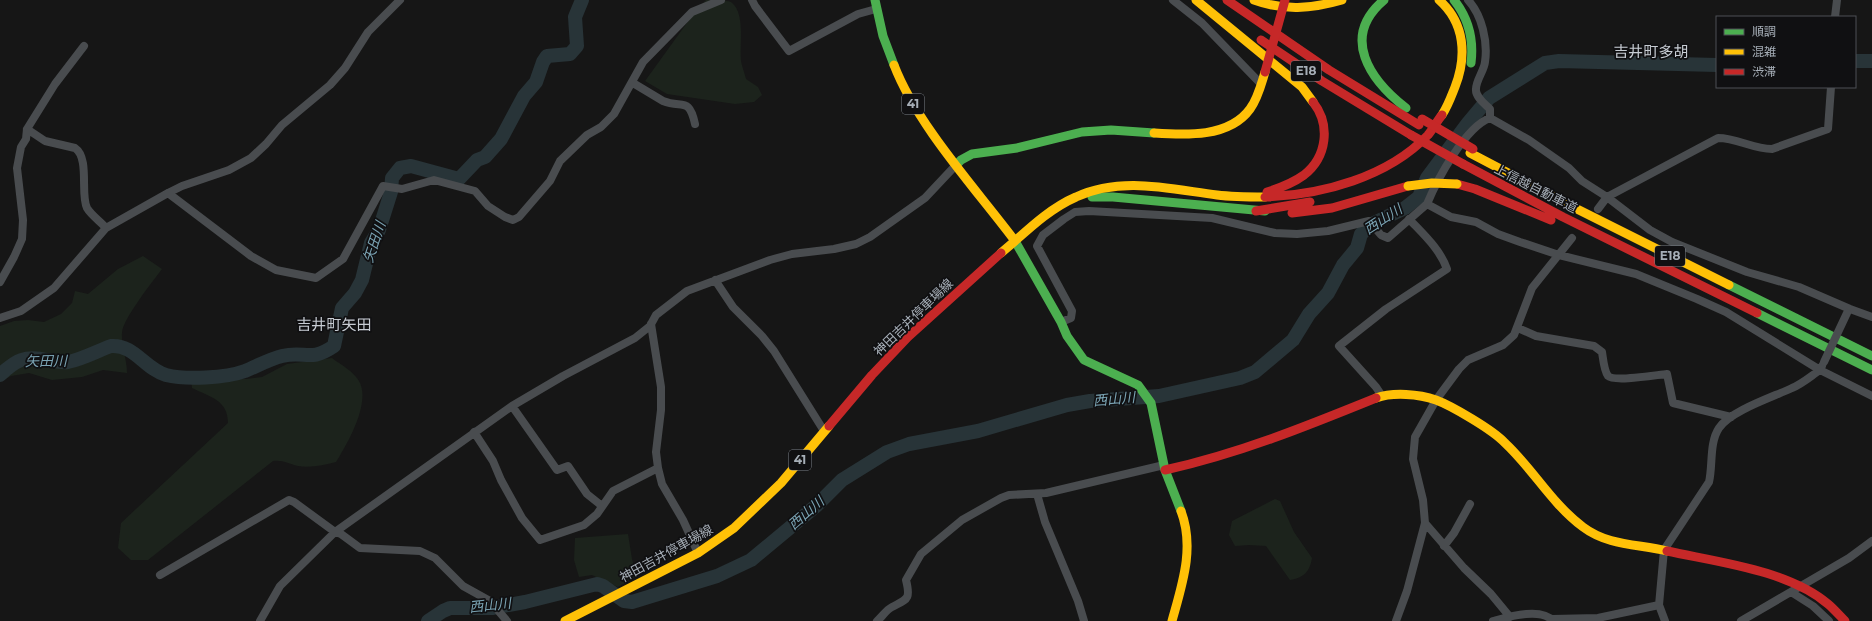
<svg xmlns="http://www.w3.org/2000/svg" width="1872" height="621" font-family="Montserrat,'Noto Sans JP',sans-serif">
<style>
.green{fill:#1c231c}
.lines{fill:none;stroke-linecap:round;stroke-linejoin:round}
.river{stroke:#283438;stroke-width:14}
.street{stroke:#494c4f;stroke-width:8}
.fast{stroke:#4caf50;stroke-width:9}
.slow{stroke:#ffc107;stroke-width:9}
.jam{stroke:#c62828;stroke-width:9}
.street-bridge{stroke:#494c4f;stroke-width:8}
.slow-bridge{stroke:#ffc107;stroke-width:9}
.jam-bridge{stroke:#c62828;stroke-width:9}
.labels{text-anchor:middle;stroke-width:3.5;stroke-linejoin:round;paint-order:stroke}
.shield{fill:#101012;stroke:#797f86;stroke-width:1}
.shield-label{font-size:12px;font-weight:bold;fill:#a6aeb7}
.street-label{font-size:13px;fill:#a6aeb7;stroke:#101012}
.water-label{font-size:14px;font-style:italic;fill:#7ba4b4;stroke:#101012}
.quarter-label{font-size:15px;fill:#c7ccd3;stroke:#101012}
</style>
<rect width="100%" height="100%" fill="#161616"/>
<path class="green" d="M706,0C713,0 725,0 731,2C746,13 739,45 741,61C742,67 745,74 746,79L758,87L762,95L754,102L735,104L667,94L645,81L697,9Z
M143,256L162,269C153,281 122,320 122,333C121,347 127,359 127,373L103,370L82,377L52,380L29,373L11,376L0,382V326L14,321L28,320L44,322L61,314L72,303L75,291L88,294L118,269Z
M332,358C341,365 355,372 360,383C370,405 347,444 336,462C324,465 311,468 298,466C288,464 285,460 273,461L148,560H131L118,548L121,523L228,423C228,400 210,397 192,388L191,379L197,373L210,372L228,379H246L262,377L287,364Z
M1275,499L1280,501L1294,532L1312,558C1310,571 1304,578 1290,580L1266,546L1249,545L1235,546L1229,535L1232,521Z
M628,534L632,559L637,576L618,587L592,575L579,577L574,560L575,538Z"/>
<g class="lines">
<path class="river" d="M1855,61H1872
M0,375C16,360 25,355 47,360C54,361 61,363 68,362C83,359 97,351 111,346C134,344 145,369 166,375C186,380 226,378 245,371C257,366 270,359 282,356C306,350 309,363 334,346L342,308L355,293L362,280L371,243L379,230L391,192L392,178L400,168L411,166L459,179L477,160L485,157L501,139L524,96L536,82L543,62L547,56L570,54L577,46L575,17L582,0
M428,621L443,611L450,608H492L525,602L597,584L603,586L624,601L632,602L717,576L751,560L817,505L842,480L887,452L909,444L978,431L1067,405L1090,401L1159,396L1240,378L1255,372L1293,340L1309,314L1328,293L1343,265L1357,248L1361,234L1374,223L1405,208L1419,197L1427,178L1468,123L1489,98L1545,63L1559,61L1717,65"/>
<path class="street" d="M752,0L755,6L789,51L858,14L876,9
M1173,0L1202,23L1261,84
M1468,0C1482,15 1488,42 1485,62C1484,71 1476,80 1476,89C1475,97 1485,104 1490,109V118L1529,140L1569,168L1582,181L1607,197L1650,230L1672,242L1747,272L1799,287L1850,309L1872,317
M1835,17L1837,0
M633,83L663,101C682,109 689,96 695,124
M27,129L45,141L75,148C90,158 80,195 87,208C91,215 101,222 106,228
M168,193L251,256L276,270L316,278L343,259L383,186L402,189L434,180L475,191L488,206L505,217L513,220L519,217L550,181L560,161L587,135L601,127L614,114L643,62L692,12L721,0
M1427,204C1437,180 1465,127 1490,118
M1598,209L1607,197L1718,138C1737,138 1753,149 1772,149L1828,129L1831,87
M715,280L733,307L762,336L774,351L824,431
M0,282L14,257L22,239L23,220L17,168L21,147L26,139L27,129L55,84L84,46
M0,318L21,311L54,288L106,228L168,193L182,186L229,170L251,158L266,144L282,125L330,85L345,68L368,32L400,0
M1061,322L1071,318L1072,311L1037,246L1043,235L1064,219L1075,212L1089,211L1212,218L1275,233L1297,234L1328,231L1369,221L1381,235L1388,238L1427,204L1451,217L1476,222L1498,234L1520,242L1559,255L1636,274L1697,299L1726,312L1820,370L1872,396
M651,324L661,387V410L656,452L658,468L662,484L683,520L698,553
M1518,328L1536,336L1594,346L1602,352C1603,358 1604,371 1608,376C1614,382 1656,375 1667,374L1673,403L1731,417
M1382,396L1376,387L1339,346L1386,309L1447,269C1440,249 1423,234 1409,219
M512,406L557,470L568,466L587,494L602,506
M474,432L493,461L501,480L522,518L540,540L584,525L597,514L613,491L658,468
M1037,494L1045,522L1078,601L1084,621
M1425,523L1464,568L1491,594L1510,617
M1444,546L1454,533L1470,504
M160,575L289,500L294,502L335,532L341,534L360,548L420,551L435,558L463,586L490,601L507,621
M1791,592L1813,606L1829,621
M1552,619L1598,618L1659,605
M260,621L280,586L335,532L512,406L563,376L635,338L650,326L656,315L687,291L770,260L792,254L834,249L856,244L870,237L925,198L956,165
M877,621C882,617 886,610 892,607C907,599 911,600 906,580L921,554L962,520L1001,498L1009,495L1046,493L1164,465
M1396,621L1407,591L1425,523L1423,500L1413,459L1415,437L1436,400L1459,369L1468,360L1503,345L1514,335L1532,288L1572,238
M1493,621C1508,617 1541,607 1553,621
M1665,621L1659,605L1664,550L1709,482C1713,466 1709,443 1719,428C1730,411 1773,397 1792,388C1802,384 1811,376 1820,370L1822,366
M1741,621L1849,558L1872,541"/>
<path class="fast" d="M875,0L883,36L894,65
M1384,0C1340,37 1370,80 1406,108
M1454,0C1469,19 1474,39 1471,63
M956,165L961,160L972,154L1017,148L1082,132L1111,130L1154,133
M1092,197H1113L1265,211
M1015,241L1061,322L1067,336L1084,360L1138,385L1151,403L1165,470L1181,511
M1729,285L1872,356
M1757,313L1872,370"/>
<path class="slow" d="M1196,0L1302,87L1313,102
M1254,0C1284,11 1311,9 1342,0
M1439,0C1465,23 1467,56 1455,87C1451,97 1448,106 1442,115
M894,65C917,125 976,189 1015,241L1001,253
M1154,133C1185,135 1229,138 1250,109C1258,98 1261,85 1265,72
M1470,153L1569,205L1729,285
M1015,241C1034,224 1053,207 1076,197C1121,176 1170,189 1217,195C1233,197 1249,197 1265,197
M1376,398C1393,392 1419,394 1436,400C1452,406 1493,430 1505,443C1533,469 1552,504 1583,527C1608,546 1639,544 1667,551
M565,621L698,553L734,528L781,483L829,426
M1172,621C1182,585 1195,548 1181,511"/>
<path class="jam" d="M1227,0L1329,70L1419,125
M1261,40L1322,81L1411,135
M1463,164L1563,217L1757,313
M1457,184L1475,189L1551,220
M1267,192C1280,188 1293,183 1304,175C1327,157 1331,125 1313,102
M1265,197C1322,195 1388,177 1428,135C1433,129 1437,121 1442,115
M1256,211L1310,202
M1292,213L1332,208L1408,186
M829,426L872,375L908,337L1001,253
M1165,470C1238,454 1307,426 1376,398
M1667,551C1717,562 1788,570 1828,604C1834,609 1839,615 1845,621"/>
<path class="street-bridge" d="M1824,362L1847,313"/>
<path class="slow-bridge" d="M1408,186L1432,183L1457,184"/>
<path class="jam-bridge" d="M1265,72L1285,0
M1422,119L1473,149
M1411,135L1463,164"/>
</g>
<g class="labels">
<g class="shield">
<rect x="1291" y="61" width="30" height="20" rx="3"/>
<rect x="902" y="94" width="22" height="20" rx="3"/>
<rect x="1655" y="246" width="30" height="20" rx="3"/>
<rect x="789" y="450" width="22" height="20" rx="3"/>
</g>
<g class="shield-label">
<text x="1306" y="75">E18</text>
<text x="913" y="108">41</text>
<text x="1670" y="260">E18</text>
<text x="800" y="464">41</text>
</g>
<g class="street-label">
<text transform="translate(1536 188) rotate(27)" y="5">上信越自動車道</text>
<text transform="translate(913 317) rotate(-44)" y="5">神田吉井停車場線</text>
<text transform="translate(666 553) rotate(-29)" y="5">神田吉井停車場線</text>
</g>
<g class="water-label">
<text transform="translate(1383 219) rotate(-33)" y="5">西山川</text>
<text transform="translate(374 242) rotate(-71)" y="5">矢田川</text>
<text transform="translate(46 361) rotate(-1)" y="5">矢田川</text>
<text transform="translate(1114 399) rotate(-5)" y="5">西山川</text>
<text transform="translate(806 513) rotate(-41)" y="5">西山川</text>
<text transform="translate(490 605) rotate(-6)" y="5">西山川</text>
</g>
<g class="quarter-label">
<text x="1651" y="57">吉井町多胡</text>
<text x="334" y="330">吉井町矢田</text>
</g>
</g>
<rect x="1716" y="16" width="140" height="72" fill="#101012" stroke="#4c4f54"/>
<rect x="1724" y="29" width="20" height="6" fill="#4caf50" stroke="#4c4f54"/>
<text x="1752" y="36" font-size="12" fill="#a6aeb7">順調</text>
<rect x="1724" y="49" width="20" height="6" fill="#ffc107" stroke="#4c4f54"/>
<text x="1752" y="56" font-size="12" fill="#a6aeb7">混雑</text>
<rect x="1724" y="69" width="20" height="6" fill="#c62828" stroke="#4c4f54"/>
<text x="1752" y="76" font-size="12" fill="#a6aeb7">渋滞</text>
</svg>
